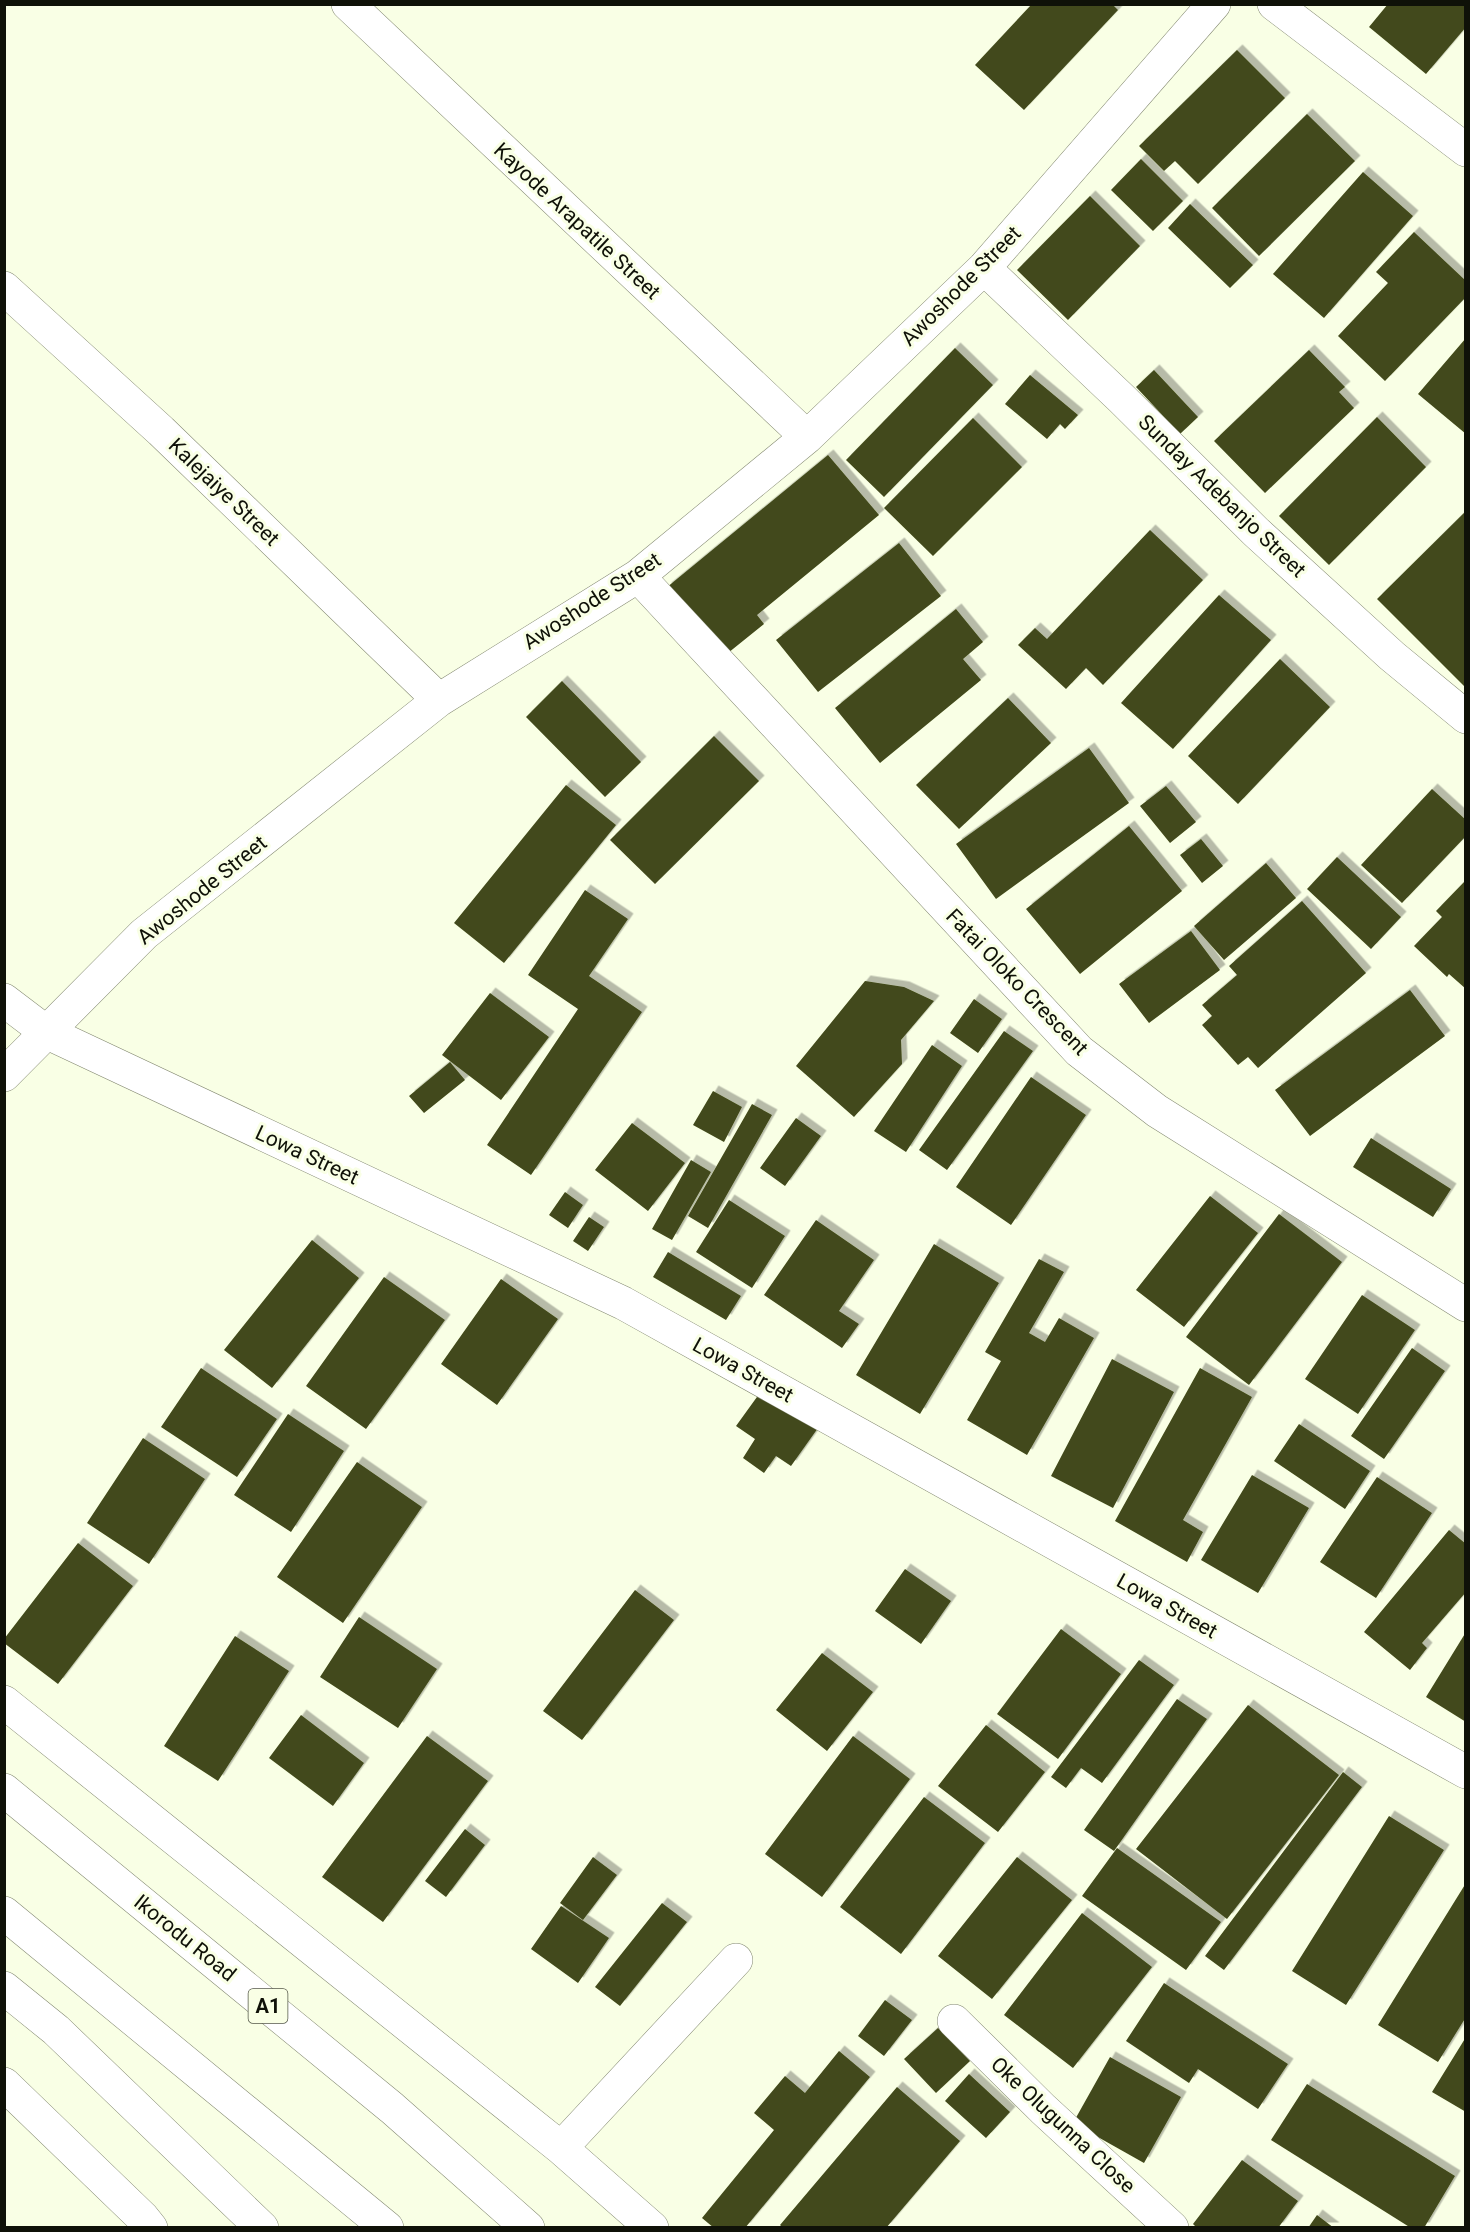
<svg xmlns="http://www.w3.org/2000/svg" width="1470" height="2232" font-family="Roboto,sans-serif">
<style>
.building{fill:#424a1a;filter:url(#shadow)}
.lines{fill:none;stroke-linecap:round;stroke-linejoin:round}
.minor-casing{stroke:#848972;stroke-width:34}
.highway-casing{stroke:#848972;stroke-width:34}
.minor{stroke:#fff;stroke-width:33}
.highway{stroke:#fff;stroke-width:33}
.labels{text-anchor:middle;stroke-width:6;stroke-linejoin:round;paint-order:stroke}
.shield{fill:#f9ffe5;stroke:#55584a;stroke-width:1.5}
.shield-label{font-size:20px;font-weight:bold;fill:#0f1108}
.street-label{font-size:21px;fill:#0f1108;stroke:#f9ffe5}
</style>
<defs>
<filter id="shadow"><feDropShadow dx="5.5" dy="-5.5" stdDeviation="0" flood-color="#0004"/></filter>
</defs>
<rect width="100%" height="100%" fill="#f9ffe5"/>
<path class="building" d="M1032,4H1112L1118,10L1024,110L975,65Z
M1388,4H1466V27L1426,74L1369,27Z
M1237,50L1285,98L1198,184L1175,161L1164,171L1139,146Z
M1307,114L1355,161L1259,256L1212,208Z
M1141,159L1183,201L1153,231L1111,190Z
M1363,172L1413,216L1324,318L1273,274Z
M1090,196L1140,246L1068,320L1017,270Z
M1190,204L1253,265L1230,288L1168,228Z
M1414,232L1466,281V297L1385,381L1338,336L1388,283L1376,272Z
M1466,338V434L1418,394Z
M955,348L993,385L884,497L846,460Z
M1309,350L1345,387L1339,392L1354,408L1265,493L1214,441Z
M1154,370L1198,417L1180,434L1136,387Z
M1030,375L1078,415L1065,429L1060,424L1047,439L1005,404Z
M1377,417L1426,467L1329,565L1279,516Z
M973,418L1022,467L933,556L884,508Z
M828,455L879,515L757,615L764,624L723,657L666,588Z
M1466,511V688L1377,599Z
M1150,530L1203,580L1103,685L1086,668L1066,689L1018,645L1035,628L1047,639Z
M899,543L941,596L818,692L776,640Z
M1219,595L1271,640L1173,749L1121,703Z
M956,609L983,642L963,659L981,680L880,763L835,708Z
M1280,659L1330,707L1238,804L1188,756Z
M562,681L641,762L605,797L526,717Z
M1008,698L1051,743L959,829L916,785Z
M714,736L759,781L655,884L610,840Z
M1089,748L1129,803L996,899L956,844Z
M566,785L616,825L504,963L454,923Z
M1166,786L1196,822L1170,843L1140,806Z
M1432,789L1466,820V836L1402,903L1361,865Z
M1129,826L1182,891L1080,974L1026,909Z
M1201,839L1223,866L1202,883L1180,855Z
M1337,857L1401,917L1371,949L1307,889Z
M1266,863L1296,898L1224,960L1194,926Z
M1466,880V989L1449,974L1447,977L1414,946L1442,917L1436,911Z
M585,890L628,919L589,976L642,1012L531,1175L487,1145L578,1009L528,975Z
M1302,901L1366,973L1258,1068L1248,1057L1238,1065L1202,1025L1212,1016L1202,1005L1237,975L1229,966Z
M1191,931L1220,970L1149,1023L1119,984Z
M865,981L904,987L934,1001L901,1040L902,1064L854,1117L796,1066Z
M1410,990L1445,1036L1310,1136L1275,1090Z
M490,993L549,1037L501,1100L442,1055Z
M974,999L1002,1019L978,1053L950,1033Z
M1004,1031L1033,1051L947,1170L919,1150Z
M932,1045L962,1066L906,1152L874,1131Z
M450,1062L465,1080L424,1113L409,1096Z
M1031,1077L1086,1115L1011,1225L956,1187Z
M713,1091L742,1107L724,1142L693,1125Z
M752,1104L772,1115L708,1228L688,1216Z
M796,1118L821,1136L785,1186L760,1168Z
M632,1123L685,1163L648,1211L595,1170Z
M1371,1138L1451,1189L1433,1217L1353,1167Z
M691,1160L711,1172L672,1240L652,1229Z
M565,1192L583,1205L568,1228L549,1215Z
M1210,1196L1258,1233L1184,1327L1136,1290Z
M729,1200L785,1236L752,1288L696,1252Z
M1279,1214L1342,1262L1249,1385L1186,1337Z
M589,1217L604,1227L588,1251L573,1241Z
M816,1220L874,1260L839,1311L859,1324L842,1348L764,1295Z
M312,1240L359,1278L272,1388L224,1350Z
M934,1244L999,1283L920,1414L856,1375Z
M668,1252L741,1296L726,1320L653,1277Z
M1039,1259L1064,1272L1029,1333L1045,1342L1059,1318L1094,1338L1027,1455L967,1420L1001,1361L985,1352Z
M384,1277L445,1320L366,1429L306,1386Z
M501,1279L558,1319L497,1405L441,1364Z
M1362,1295L1415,1330L1358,1414L1305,1379Z
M1412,1348L1445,1371L1384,1459L1351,1436Z
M1112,1359L1174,1392L1113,1508L1051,1476Z
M201,1368L277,1419L237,1477L161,1427Z
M1200,1368L1252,1397L1183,1520L1203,1532L1187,1562L1115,1521Z
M762,1390L818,1428L791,1466L776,1456L764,1473L743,1458L755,1439L736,1426Z
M288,1414L344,1451L291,1532L234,1495Z
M1299,1424L1370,1471L1345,1509L1274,1461Z
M143,1438L205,1479L149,1564L87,1523Z
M357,1462L422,1507L343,1623L277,1577Z
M1252,1475L1309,1508L1258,1593L1201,1560Z
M1377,1477L1432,1513L1376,1598L1320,1562Z
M1449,1530L1466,1544V1592L1422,1643L1427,1648L1410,1670L1364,1632Z
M78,1543L133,1586L58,1684L4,1643V1639Z
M905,1569L951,1601L921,1644L875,1611Z
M635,1590L674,1620L582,1740L543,1711Z
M359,1617L437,1669L398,1728L320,1677Z
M1061,1629L1121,1674L1058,1759L997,1714Z
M1466,1632V1722L1426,1697Z
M235,1636L289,1671L218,1781L164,1746Z
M822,1653L873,1692L827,1751L776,1710Z
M1139,1660L1174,1685L1102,1783L1081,1768L1066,1788L1051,1777Z
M1177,1699L1207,1719L1114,1851L1084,1830Z
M1248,1705L1339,1775L1227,1919L1136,1849Z
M301,1715L364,1763L333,1806L269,1758Z
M986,1725L1045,1772L998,1832L938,1786Z
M427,1736L488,1781L383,1922L322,1877Z
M853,1736L910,1779L822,1897L765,1854Z
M1343,1772L1362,1787L1224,1970L1205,1956Z
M924,1797L985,1843L901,1954L840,1907Z
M1389,1816L1444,1850L1346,2005L1292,1971Z
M465,1829L485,1845L446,1897L425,1881Z
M1117,1848L1221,1922L1186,1970L1082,1896Z
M593,1857L617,1875L583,1920L560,1903Z
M1017,1857L1072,1900L992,1999L938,1956Z
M1466,1883V2017L1438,2062L1378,2025Z
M662,1903L687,1922L620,2006L595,1987Z
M561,1906L609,1938L578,1983L531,1949Z
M1082,1913L1152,1967L1073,2068L1004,2015Z
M1164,1983L1288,2064L1258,2109L1198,2069L1189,2083L1126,2041Z
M885,2000L912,2020L884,2056L858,2036Z
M938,2028L970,2061L936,2093L904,2059Z
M1466,2037V2112L1432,2092Z
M839,2051L870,2077L745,2228H714L702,2218L774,2130L754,2113L785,2076L805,2093Z
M1110,2057L1181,2097L1144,2163L1073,2123Z
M969,2074L1010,2112L986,2138L945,2101Z
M1307,2084L1455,2176L1424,2228H1411L1271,2140Z
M897,2087L960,2141L886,2228H783L780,2225Z
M1242,2160L1298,2201L1278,2228H1197L1193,2224Z
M1317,2215L1334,2228H1308Z"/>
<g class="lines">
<g class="minor-casing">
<path id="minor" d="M348,4L807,437
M1274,4L1466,150
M984,268L1122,399L1256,532L1392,656L1466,717
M4,288L161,431L439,700
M638,576L1079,1051L1157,1111L1466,1305
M4,1000L46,1032L623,1303L1466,1772
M4,1075L144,934L439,700L638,576L807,437L984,268L1214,4
M4,1702L561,2148L652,2228
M4,1913L387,2228
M954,2021L1043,2109L1172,2228
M4,2084L143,2218L151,2228
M561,2148L736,1960"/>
</g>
<g class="highway-casing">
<path id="highway" d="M4,1790L392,2108L528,2228
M4,1988L56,2030L262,2228"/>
</g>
<use href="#minor" class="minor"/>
<use href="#highway" class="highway"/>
</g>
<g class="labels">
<rect class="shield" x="248.5" y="1989" width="39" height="34" rx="4.5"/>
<g class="shield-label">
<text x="268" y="2013">A1</text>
</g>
<g class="street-label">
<text transform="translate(577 221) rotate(43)" y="7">Kayode Arapatile Street</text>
<text transform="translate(961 286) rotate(-45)" y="7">Awoshode Street</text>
<text transform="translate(224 492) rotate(44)" y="7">Kalejaiye Street</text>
<text transform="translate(1222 496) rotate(44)" y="7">Sunday Adebanjo Street</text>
<text transform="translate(592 601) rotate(-33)" y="7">Awoshode Street</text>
<text transform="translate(202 890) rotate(-39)" y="7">Awoshode Street</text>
<text transform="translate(1017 982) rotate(46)" y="7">Fatai Oloko Crescent</text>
<text transform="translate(307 1155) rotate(25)" y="7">Lowa Street</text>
<text transform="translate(743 1370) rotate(29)" y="7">Lowa Street</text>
<text transform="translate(1167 1606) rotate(29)" y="7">Lowa Street</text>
<text transform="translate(185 1938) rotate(39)" y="7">Ikorodu Road</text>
<text transform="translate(1063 2125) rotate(43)" y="7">Oke Olugunna Close</text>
</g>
</g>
<rect width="1470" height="2232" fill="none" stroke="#0f1108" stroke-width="12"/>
</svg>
